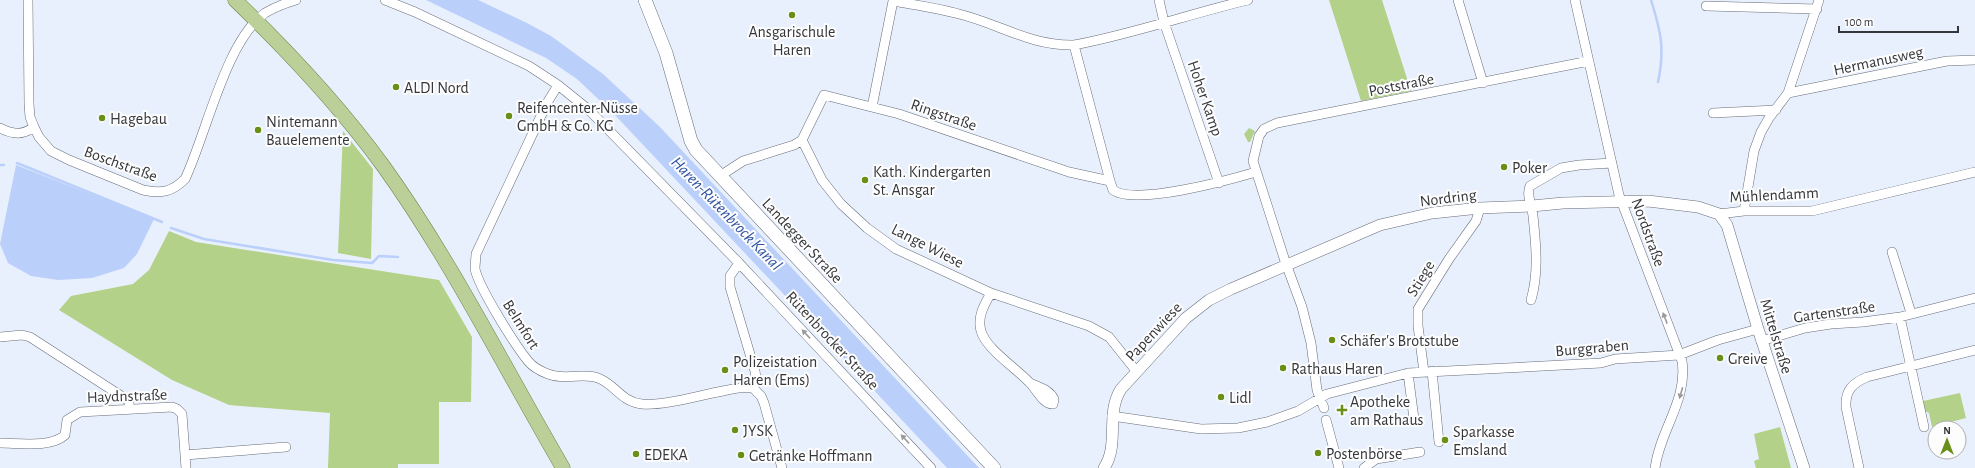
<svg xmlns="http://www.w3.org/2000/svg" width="1975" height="468" font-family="'Alegreya Sans',sans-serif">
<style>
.green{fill:#b3d188}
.water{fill:#bacffa}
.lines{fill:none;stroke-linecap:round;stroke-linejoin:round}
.stream{stroke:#bacffa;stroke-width:2.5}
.minor-casing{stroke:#676d78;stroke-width:10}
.tertiary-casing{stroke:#676d78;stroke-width:12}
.secondary-casing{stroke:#676d78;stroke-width:14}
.primary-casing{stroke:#6e864b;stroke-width:15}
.minor{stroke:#fff;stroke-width:9}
.tertiary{stroke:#fff;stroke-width:11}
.secondary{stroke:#fff;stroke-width:13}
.primary{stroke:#bbd098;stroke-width:14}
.oneway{fill:#9a9a9d}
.poi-dot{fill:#6a8f19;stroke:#fdfdfd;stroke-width:1.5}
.labels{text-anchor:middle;stroke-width:4;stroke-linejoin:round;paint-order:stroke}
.poi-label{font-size:16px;fill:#34363b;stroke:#fdfdfd;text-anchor:start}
.street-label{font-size:16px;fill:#34363b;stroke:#fdfdfd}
.water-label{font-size:17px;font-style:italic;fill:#2e52a2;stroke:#fdfdfd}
</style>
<rect width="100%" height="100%" fill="#e9f0fd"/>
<path class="green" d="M1329,0H1382L1411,91L1361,101Z
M1249,128L1255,131L1250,142H1248L1244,134Z
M343,131L373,169L371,259L338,253Z
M169,231L196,242L439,280L472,337L471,402H439V464H398V468H328L330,413L229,405L172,380L59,310L71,296L133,284L149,270Z
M1960,393L1966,418L1932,427L1929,413L1925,411L1923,401Z
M1780,427L1791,468H1756L1754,461L1759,459L1754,434Z"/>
<path class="water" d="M426,0H478L527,23L551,36L603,74L660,127L979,468H947L614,114L577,79L546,58Z
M16,165L154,219L137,254L124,268L92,278L58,280L31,276L8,263L0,244Z"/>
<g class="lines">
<path class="stream" d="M1651,0C1661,32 1665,49 1658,82
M17,163L162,222
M0,165H4
M171,228L204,239L333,260L372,263L379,256L398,257"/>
<g class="minor-casing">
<path id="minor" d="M28,0L29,104L30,117L34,127L39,137L51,151L69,160L143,190C161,194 172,192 185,179C206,135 226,40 265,13C275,7 286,3 296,0
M385,0L415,12L529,66L558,85L589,110L739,263L931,468
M1159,0L1164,22L1219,183
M1458,0L1483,83
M1575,0L1619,195L1682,361C1688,400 1660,430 1655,468
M1706,6L1817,9
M1074,45C1133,34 1189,14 1248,0
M558,85L547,103L476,254C476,258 475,264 475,269C479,288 515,345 528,361C533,367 540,371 548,374C566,381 583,372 598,378C615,384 621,402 642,404C664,406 700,395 723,391C733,389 743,386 753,388
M1788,93L1947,61L1975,60
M872,107L893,1C915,5 938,8 959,14C1000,24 1030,46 1074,45L1110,181
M1713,113L1776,110
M0,128C12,134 22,136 34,127
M802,140L822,180L841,204L867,228L896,249L991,293L1089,326L1109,337L1137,372
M720,176L743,161L794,145L802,140L824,95L899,114L1069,172L1110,181L1113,190C1135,206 1229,180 1256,172
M1744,211L1754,151L1761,132L1769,118L1788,93L1819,0
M1719,214L1744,211H1812L1975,172
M1892,252L1911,313
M739,263L730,276V287L755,371L756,378L753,388L761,396L764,403L782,468
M991,293C984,305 977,317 981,331C986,349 1016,368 1029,382C1036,388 1043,405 1053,404L1054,399C1049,389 1040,388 1030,383
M1531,300C1539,272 1536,245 1533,216C1532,206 1526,195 1530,186L1561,168L1579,165L1612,163
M1900,317L1924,427
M0,337L22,335L30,337L129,401V409
M1761,341L1805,328L1831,324L1863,322L1900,317L1975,298
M1432,371L1439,442
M1424,372L1418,326V309L1449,259L1476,221L1480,208
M1408,373L1414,419
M1324,408L1317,390L1311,343L1302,307L1285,261L1253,161L1259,136L1264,129L1277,123L1589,61
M1112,416L1201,429L1238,428L1267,422L1298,411L1327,394L1408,373L1601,363L1615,359L1679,355L1718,340L1758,329
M1326,420L1339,468
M0,443C19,443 51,448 65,435L67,420L80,412L172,407L177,409L182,414L186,468
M185,455L286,447
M1364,468L1376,459L1420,452
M1859,468L1846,407C1845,390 1853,383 1867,377L1975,350"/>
</g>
<g class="tertiary-casing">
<path id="tertiary" d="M1104,468C1120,444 1105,414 1121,389L1186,318L1209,300L1231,289L1380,225L1432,213L1480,208L1532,206L1563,203L1648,201L1698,207L1719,214L1727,225L1758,329L1804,468"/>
</g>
<g class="secondary-casing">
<path id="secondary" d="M645,0L666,53L691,141L696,150L994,468"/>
</g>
<g class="primary-casing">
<path id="primary" d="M235,0C289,52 340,106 384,167C452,262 504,367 563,468"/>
</g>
<use href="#minor" class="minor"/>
<use href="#tertiary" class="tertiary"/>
<use href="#secondary" class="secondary"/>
<use href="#primary" class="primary"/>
</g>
<defs><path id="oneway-solid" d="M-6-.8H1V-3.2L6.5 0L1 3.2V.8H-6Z"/></defs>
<g class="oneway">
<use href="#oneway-solid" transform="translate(1665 318) rotate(-111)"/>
<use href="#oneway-solid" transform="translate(806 334) rotate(-133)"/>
<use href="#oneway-solid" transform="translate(1681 393) rotate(106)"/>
<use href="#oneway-solid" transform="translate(905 439) rotate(-133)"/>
</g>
<g class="poi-dot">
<circle cx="792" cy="15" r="4"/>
<circle cx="396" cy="87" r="4"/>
<circle cx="509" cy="116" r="4"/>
<circle cx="102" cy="118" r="4"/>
<circle cx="258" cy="130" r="4"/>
<circle cx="1504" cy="167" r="4"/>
<circle cx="865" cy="180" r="4"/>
<circle cx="1332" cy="340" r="4"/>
<circle cx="1720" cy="358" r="4"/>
<circle cx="1283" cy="368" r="4"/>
<circle cx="725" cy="370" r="4"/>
<circle cx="1221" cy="397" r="4"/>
<path d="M1340 404h4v4h4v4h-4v4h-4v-4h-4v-4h4z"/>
<circle cx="735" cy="430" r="4"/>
<circle cx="1445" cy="440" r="4"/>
<circle cx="1318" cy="453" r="4"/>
<circle cx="636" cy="454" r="4"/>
<circle cx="741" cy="455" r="4"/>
</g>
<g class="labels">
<g class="poi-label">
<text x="792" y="37" text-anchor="middle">Ansgarischule<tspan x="792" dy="18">Haren</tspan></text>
<text x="404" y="93">ALDI Nord</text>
<text x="517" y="113">Reifencenter-Nüsse<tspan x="517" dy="18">GmbH &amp; Co. KG</tspan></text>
<text x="110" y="124">Hagebau</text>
<text x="266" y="127">Nintemann<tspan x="266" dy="18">Bauelemente</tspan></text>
<text x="1512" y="173">Poker</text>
<text x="873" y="177">Kath. Kindergarten<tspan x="873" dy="18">St. Ansgar</tspan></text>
<text x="1340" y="346">Schäfer's Brotstube</text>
<text x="1728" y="364">Greive</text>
<text x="733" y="367">Polizeistation<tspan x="733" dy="18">Haren (Ems)</tspan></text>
<text x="1291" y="374">Rathaus Haren</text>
<text x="1229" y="403">Lidl</text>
<text x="1350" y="407">Apotheke<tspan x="1350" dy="18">am Rathaus</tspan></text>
<text x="743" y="436">JYSK</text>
<text x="1453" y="437">Sparkasse<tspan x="1453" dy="18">Emsland</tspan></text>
<text x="1326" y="459">Postenbörse</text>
<text x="644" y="460">EDEKA</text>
<text x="749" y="461">Getränke Hoffmann</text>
</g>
<g class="street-label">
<text transform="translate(1878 60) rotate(-12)" y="6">Hermanusweg</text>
<text transform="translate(1401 84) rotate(-11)" y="6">Poststraße</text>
<text transform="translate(1206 98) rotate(71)" y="6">Hoher Kamp</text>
<text transform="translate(944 114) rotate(19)" y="6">Ringstraße</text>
<text transform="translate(121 163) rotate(20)" y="6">Boschstraße</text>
<text transform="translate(1774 194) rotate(-3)" y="6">Mühlendamm</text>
<text transform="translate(1448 197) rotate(-7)" y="6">Nordring</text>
<text transform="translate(1649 232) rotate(70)" y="6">Nordstraße</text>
<text transform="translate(803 240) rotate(47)" y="6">Landegger Straße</text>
<text transform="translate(928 245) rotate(27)" y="6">Lange Wiese</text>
<text transform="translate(1420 278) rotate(-59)" y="6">Stiege</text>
<text transform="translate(1834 311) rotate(-8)" y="6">Gartenstraße</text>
<text transform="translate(522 324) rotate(58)" y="6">Belmfort</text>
<text transform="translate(1153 331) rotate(-47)" y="6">Papenwiese</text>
<text transform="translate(1777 336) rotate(73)" y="6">Mittelstraße</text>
<text transform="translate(833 340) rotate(47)" y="6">Rütenbrocker Straße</text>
<text transform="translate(1592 347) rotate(-5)" y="6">Burggraben</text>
<text transform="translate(127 395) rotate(-2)" y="6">Haydnstraße</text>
</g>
<g class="water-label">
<text transform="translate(727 213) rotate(46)" y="6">Haren-Rütenbrock Kanal</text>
</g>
</g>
<g transform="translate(1947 440)"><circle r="19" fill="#fdfdfd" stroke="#adadaf"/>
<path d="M0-3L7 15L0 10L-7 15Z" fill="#6a8f19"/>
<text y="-6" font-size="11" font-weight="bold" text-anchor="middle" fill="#34363b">N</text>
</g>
<path d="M1839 26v6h119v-6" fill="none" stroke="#34363b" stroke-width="2"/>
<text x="1845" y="26" font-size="12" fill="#34363b" stroke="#fdfdfd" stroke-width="3" paint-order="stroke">100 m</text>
</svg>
